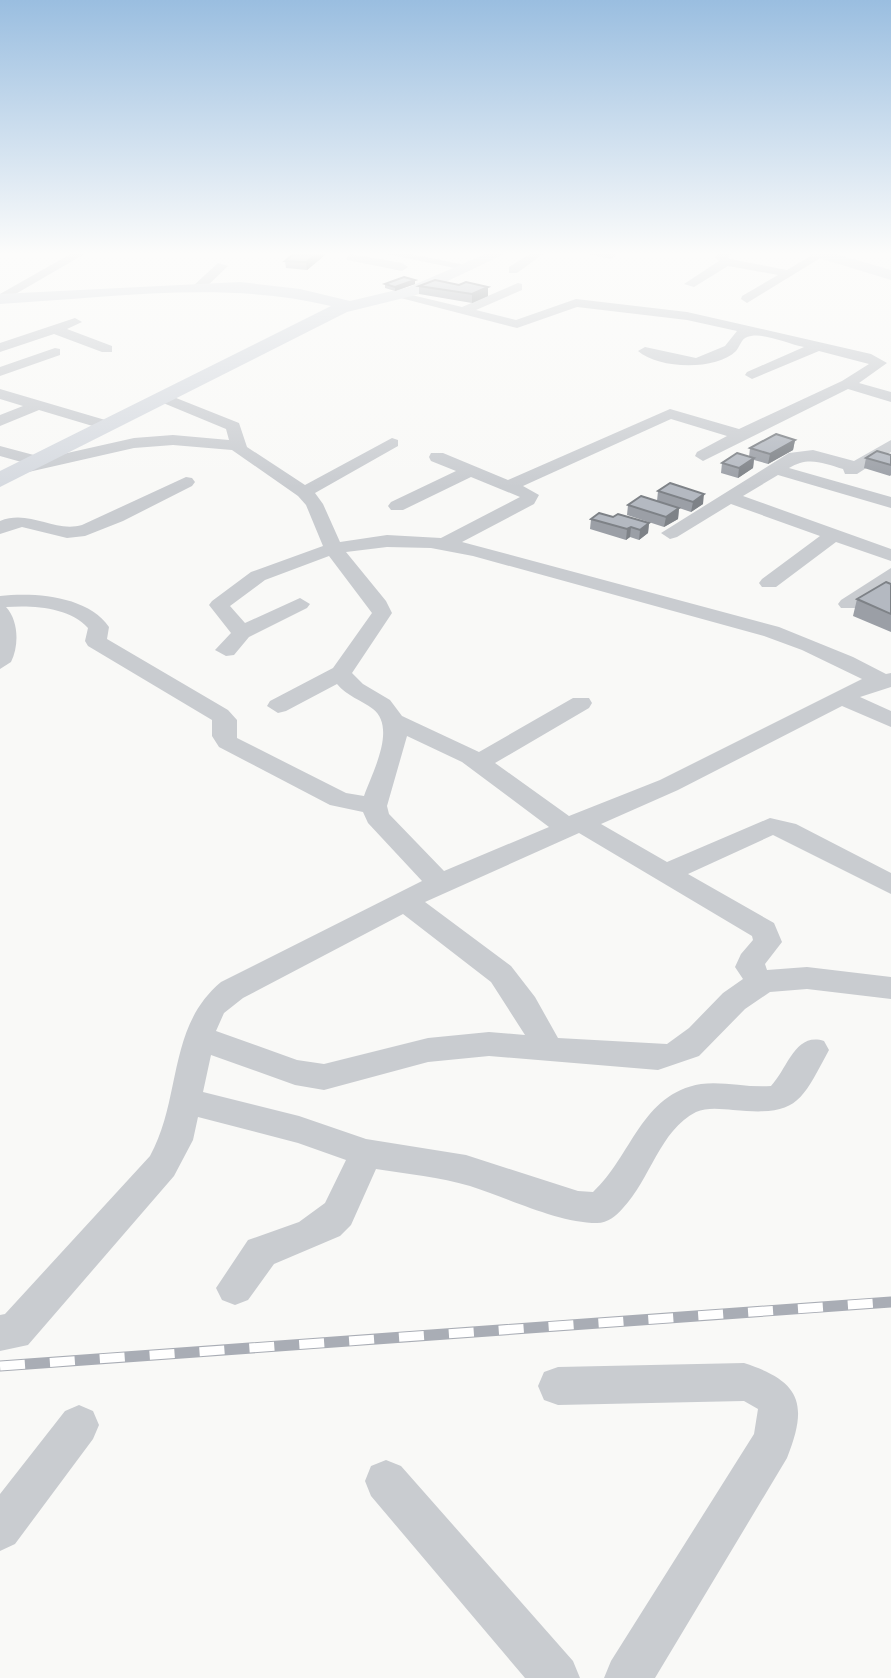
<svg xmlns="http://www.w3.org/2000/svg" width="891" height="1678" font-family="Roboto,sans-serif">
<style>
.lines{fill:none;stroke-linecap:round;stroke-linejoin:round}
.minor{fill:#c9ccd0;fill-rule:evenodd}
.major{fill:#d6dae0;fill-rule:evenodd}
.rail-casing{stroke:#a9adb5;stroke-width:11}
.rail{stroke:#fff;stroke-width:9;stroke-dasharray:25;stroke-linecap:butt}
.wall{fill:#9b9fa6}
.shaded-wall{fill:#7e8287}
.building{fill:#b4b9c1;stroke:#7e8287;stroke-width:2}
</style>
<rect width="100%" height="100%" fill="#f9f9f7"/>
<g class="lines">
<path class="minor" d="M74,252H88L0,303V294Z
M377,252H401L475,267L469,271Z
M533,252H546L517,273H509V267Z
M577,252H612L617,255L611,259Z
M720,252H733L728,257L730,259L787,270L817,252L827,254L747,303L741,299L742,296L778,275L728,266L694,287L684,284L719,261L715,257Z
M351,254L402,263L408,267L402,271L347,260V256Z
M218,263L228,266L201,292H193V286Z
M518,283L522,284V290L476,310L516,320L576,299L687,312L871,354L887,363L859,383L891,392V402L848,389L703,461L695,456L697,452L727,436L671,419L523,486L539,495L534,504L462,542L779,627L853,657L886,674L891,673V687L860,697L891,711V727L842,706L678,790L601,824L667,862L770,818L796,824L891,873V894L773,835L688,874L774,923L782,942L765,964L767,970L807,967L891,977V999L807,989L770,992L745,1009L699,1056L658,1070L489,1056L428,1062L324,1090L295,1085L211,1055L203,1092L299,1116L366,1139L466,1155L578,1191L593,1192C632,1156 641,1094 701,1084C724,1081 748,1088 771,1086C788,1068 795,1032 824,1041L829,1050C800,1104 797,1116 733,1110C722,1109 707,1107 696,1112C660,1130 650,1180 623,1208C616,1216 608,1223 597,1223C558,1223 508,1198 470,1186C440,1177 407,1174 376,1169L351,1225L340,1236L274,1264L248,1300L235,1305L222,1300L216,1288L248,1240L299,1222L325,1203L346,1160L298,1143L198,1117L193,1140L174,1176L28,1345L0,1351V1315L5,1314L150,1156C182,1098 167,1027 221,982L422,881L368,823L363,812L330,805L219,747L212,736V720L88,646L85,641L88,628C70,607 32,605 6,607C19,621 19,646 11,662L0,669V596C35,592 88,596 109,627L107,639L228,710L237,720V738L346,793L364,796C372,773 397,728 373,709C361,700 347,696 337,684L286,711L278,713L267,706L270,701L333,668L372,613L329,556L265,580L230,606L245,623L300,598L310,604L307,608L249,637L234,655L226,656L215,650L231,633L209,605L212,601L251,572L323,546L306,505L298,496L232,450L173,445L134,448L24,473L15,468L25,463L0,456V446L45,458L134,438L173,435L229,440L226,429L156,400V394L161,392L239,423L247,447L305,485L392,438L398,440V446L315,493L323,504L340,542L387,535L441,538L520,497L471,477L403,510H391L388,506L391,502L456,471L431,461L429,457L431,453H443L508,480L670,409L739,429L842,381L869,364L819,351L752,379L745,375L747,372L804,347C789,344 765,333 751,336C741,337 741,345 736,351C716,371 658,369 638,351L645,347L696,358L725,346L737,331L687,320L577,307L517,328L393,296L399,292L462,307ZM387,547L431,548L473,556L764,636L802,650L862,679L660,780L569,816L495,763L589,708L592,703L589,698H573L479,752L402,716L390,700L363,684L352,673L392,613L386,601L346,552ZM407,736L462,762L549,827L444,871L389,814L387,806ZM579,833L752,936L753,940L741,954L735,967L743,979L723,993L689,1028L667,1044L558,1038L535,997L511,966L425,902ZM403,914L491,982L525,1035L489,1032L428,1038L324,1064L297,1060L216,1031L224,1013L243,998Z
M75,318L82,322L67,329L112,346V352H102L54,334L0,352V343Z
M55,348L60,349V355L0,376V367Z
M0,389L112,422L114,425L106,430L39,410L0,426V415L23,406L0,399Z
M891,440V452L857,474H845L843,469C823,463 808,456 789,468L891,497V508L778,475L743,496L891,549V561L836,542L776,587H762L759,583L762,579L820,536L731,504L677,537L670,539L661,533L789,453L813,450L854,461Z
M186,477L192,478L195,482L192,486L123,521L85,536L67,538L22,527L0,534V521C30,509 54,533 82,525Z
M891,568V583L855,608H841L838,604L841,600Z
M744,1363C800,1381 809,1403 787,1458L655,1678H604L611,1661L754,1434L758,1409L744,1401L558,1405L544,1400L538,1386L544,1372L558,1367Z
M79,1405L93,1411L99,1425L93,1439L15,1544L0,1551V1494L65,1411Z
M386,1460L401,1466L573,1661L580,1678H525L371,1496L365,1481L371,1466Z"/>
<path class="major" d="M490,252H509L420,294L347,312L0,487V471L331,306C224,280 109,298 0,304V294L240,282L300,289L350,301L409,287Z
M807,252H829L891,270V280L809,255Z"/>
<g class="rail-casing">
<path id="rail" d="M0,1366L891,1302"/>
</g>
<use href="#rail" class="rail"/>
</g>
<path class="wall" d="M296,252H325V255L307,270L286,268L285,261Z
M385,284H415L395,291L385,288Z
M459,285L488,287V296L472,303L419,294V286Z
M795,440L793,450L768,464L754,460L753,468L738,478L721,473L722,463L749,457L750,448Z
M891,455V475L890,476L864,468L866,458Z
M658,491L703,504L691,512L679,508L678,519L664,527L627,515L628,505L657,501Z
M613,517L649,523L648,533L639,540L630,537L626,540L590,529L591,519Z
M891,584V632L853,616L857,599Z"/>
<path class="shaded-wall" d="M320,252H325V255L307,270L306,262Z
M415,280V284L395,291V287Z
M488,287V296L472,303V294Z
M795,440L793,450L768,464L770,454Z
M754,458L753,468L738,478L739,468Z
M704,494L703,504L691,512L693,502Z
M679,508L678,519L664,527L666,517Z
M649,523L648,533L639,540L640,530Z
M631,527L630,537L626,540L627,529Z"/>
<path class="building" d="M296,252H320L306,262L285,261Z
M404,277L415,280L395,287L385,284Z
M435,280L459,285L466,282L488,287L472,294L419,286Z
M776,434L795,440L770,454L750,448Z
M877,451L891,455V465L866,458Z
M737,453L754,458L739,468L722,463Z
M670,483L704,494L693,502L658,491Z
M641,496L679,508L666,517L628,505Z
M599,513L613,517L618,514L649,523L640,530L631,527L627,529L591,519Z
M886,582L891,584V614L857,599Z"/>
<linearGradient id="sky" x2="0" y2="1"><stop stop-color="#9abee0"/><stop offset="0.52" stop-color="#fcfcfb"/><stop offset="1" stop-color="#fcfcfb" stop-opacity="0"/></linearGradient>
<rect width="891" height="487" fill="url(#sky)"/>
</svg>
